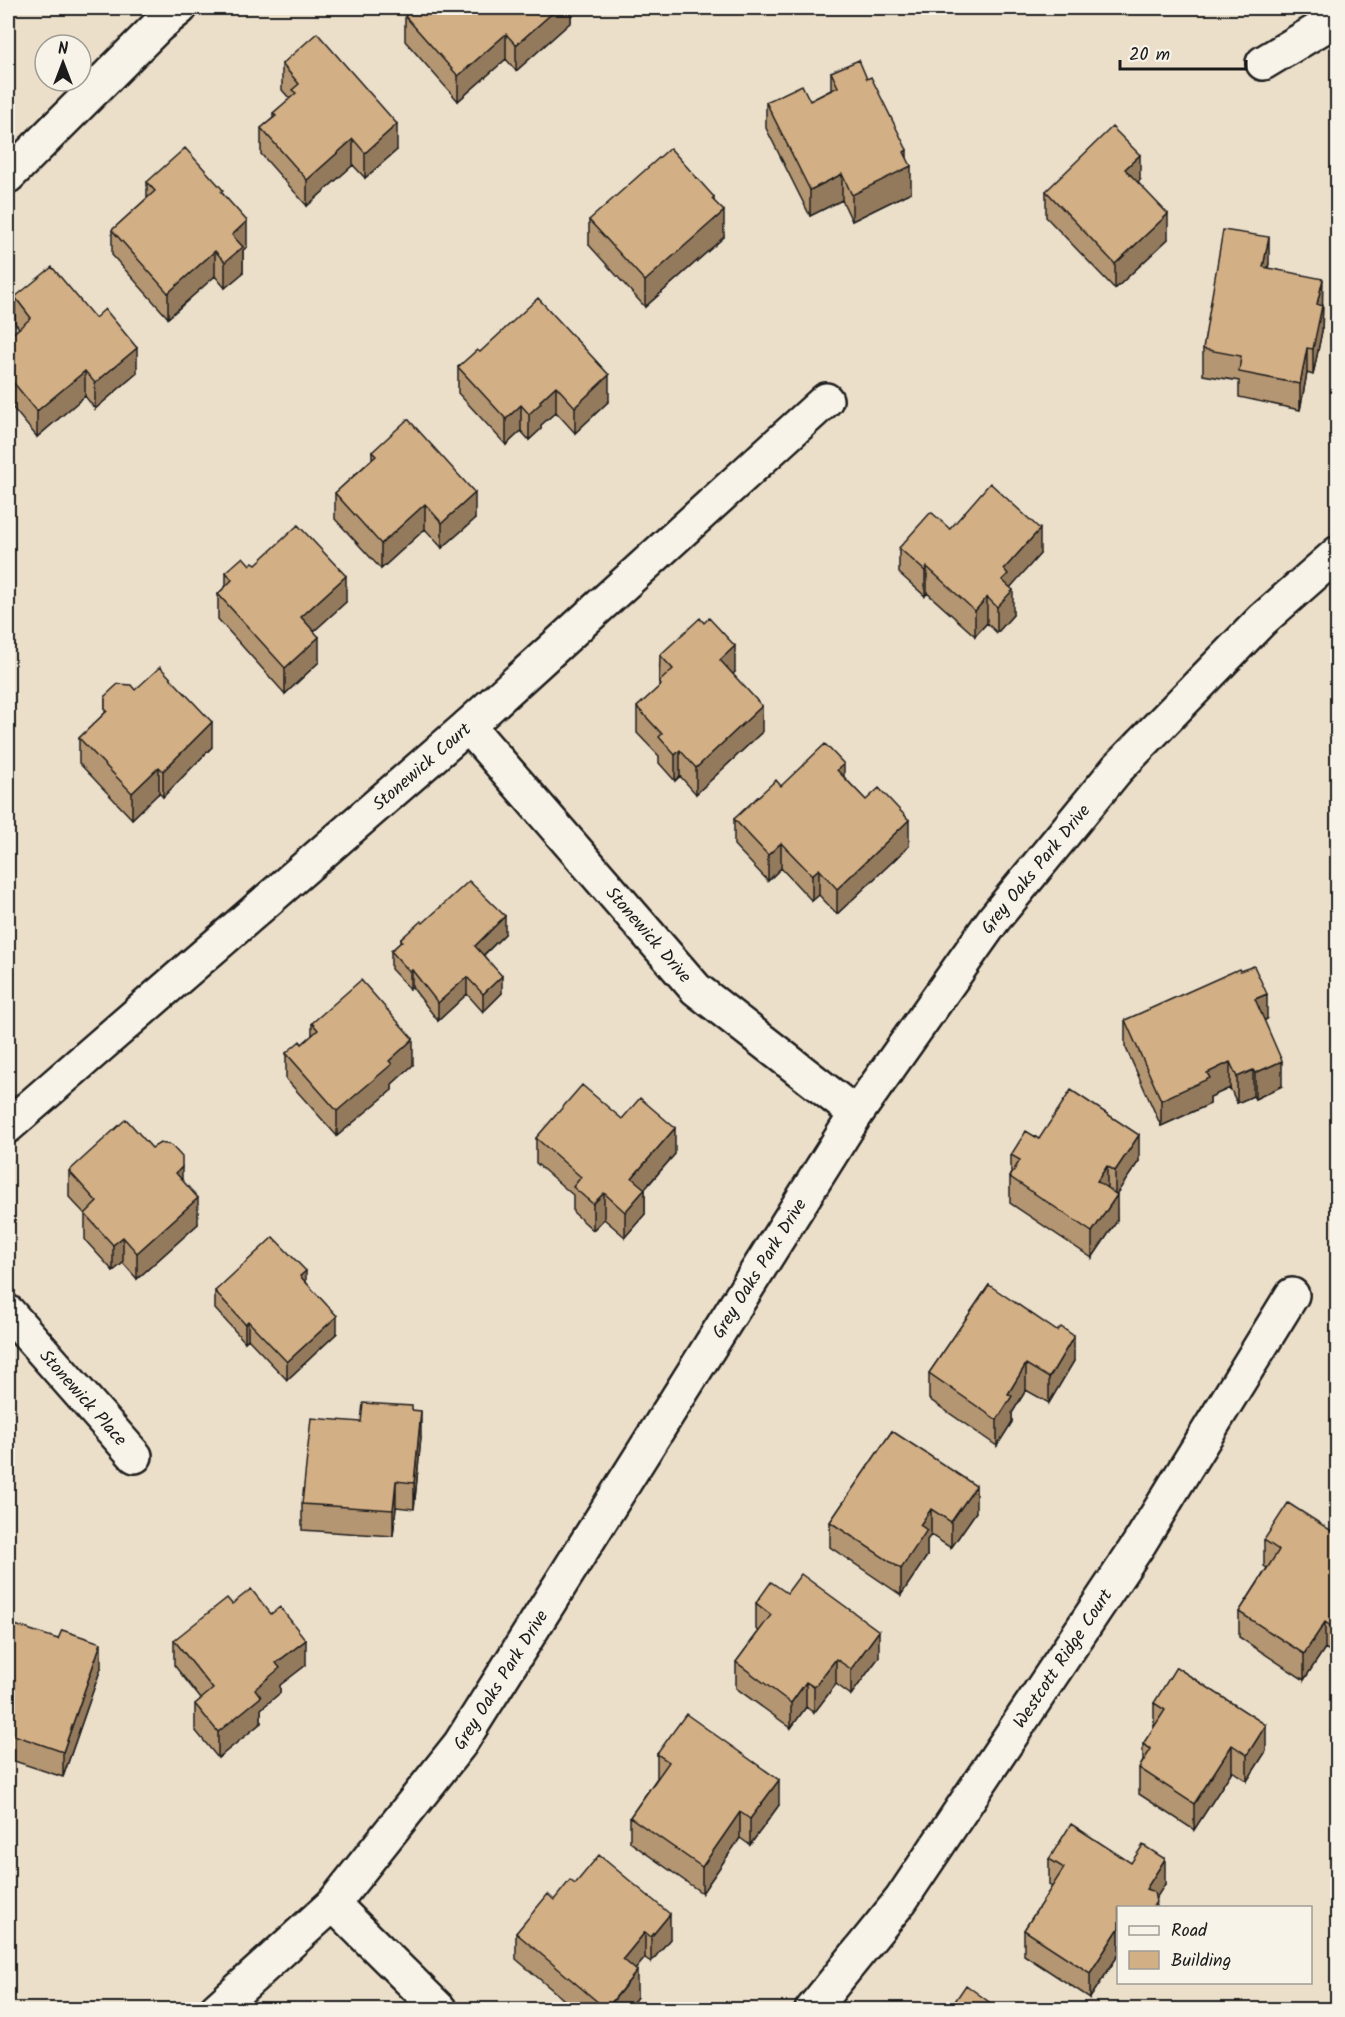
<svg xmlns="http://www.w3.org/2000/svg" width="1345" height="2017" font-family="Kalam,sans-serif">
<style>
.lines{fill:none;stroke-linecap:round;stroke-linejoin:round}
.minor-casing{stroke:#1c1c1c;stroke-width:38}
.minor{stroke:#f7f3e8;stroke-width:33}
.wall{fill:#b59672;stroke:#1c1c1c;stroke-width:1.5}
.shaded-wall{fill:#947a5d;stroke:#1c1c1c;stroke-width:1.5}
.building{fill:#d3af85;stroke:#1c1c1c;stroke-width:1.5}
.labels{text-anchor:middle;stroke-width:6;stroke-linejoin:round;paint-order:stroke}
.street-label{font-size:18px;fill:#1c1c1c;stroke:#f7f3e8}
</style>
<rect width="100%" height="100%" fill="#ecdfca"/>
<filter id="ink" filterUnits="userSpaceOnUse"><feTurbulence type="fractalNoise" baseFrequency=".0167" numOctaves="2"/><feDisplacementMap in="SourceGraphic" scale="12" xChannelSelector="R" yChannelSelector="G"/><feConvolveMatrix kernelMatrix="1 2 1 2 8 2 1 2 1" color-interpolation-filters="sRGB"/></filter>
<g filter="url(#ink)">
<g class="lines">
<g class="minor-casing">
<g id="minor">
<path d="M1263,63L1338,18"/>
<path d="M8,176L158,26L180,8"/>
<path id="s1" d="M468,726L696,989L856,1114"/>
<path id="s2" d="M8,1126L468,726L826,400"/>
<path id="s3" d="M8,1312L135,1456"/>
<path d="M333,1904L440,2010"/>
<path id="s4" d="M216,2010L333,1904L460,1744L856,1114L994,919L1117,769L1262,620L1338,553"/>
<path id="s5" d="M812,2010L901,1900L1139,1544L1292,1295"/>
</g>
</g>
<use href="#minor" class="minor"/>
</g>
<path class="wall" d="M571,8V22L516,71L506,59L458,101L405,41V16Z
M282,64L397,150L365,178L353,165L307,206L261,154V128L273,118V113L290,99L282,90Z
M831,72L867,79L907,160L911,192L852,221L842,200L810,216L766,128V102L810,101L831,90Z
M1140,180L1138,182L1168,239L1115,289L1046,217V191Z
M147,182L223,194L247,247L243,250V273L225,288L215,276L168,318L112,255V230L147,198Z
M714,201L724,237L645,307L589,245V220Z
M1269,263L1268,268L1323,305L1322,331L1313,375L1307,373L1300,410L1239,397V381L1203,375V349Z
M15,297L137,373L95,409L85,396L37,437L8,402V338L19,328L15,323Z
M480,352L609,401L575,433L556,412L541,425V429L529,440L521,431L506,445L458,393V367Z
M372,452L475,519L442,548L425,529L381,569L335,519V493L372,459Z
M950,529L1040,554L1010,587L1013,615L997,633L987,623L975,636L927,593L925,596L899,573V548Z
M256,564L346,602L314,631L319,662L285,694L218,619V594L226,586V572L250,565Z
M660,655L735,672L733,674L762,732L696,794L680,776L675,781L659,763V756L637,733V707L659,687Z
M135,690L212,747L163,797L159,793L132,819L79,763V738L105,713V696Z
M844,777L909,846L837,914L819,895L812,901L781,868L768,881L734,845V819L781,786Z
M423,923L505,934L484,955L502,993L483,1012L467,994L438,1021L412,987L410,989L391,969V951L401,942V939Z
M1267,1019L1264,1021L1282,1086L1255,1099L1253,1096L1237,1103L1230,1088L1210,1097V1104L1161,1126L1125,1046V1020Z
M312,1023L413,1065L392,1084V1090L337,1136L286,1079V1053L302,1044L312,1036Z
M622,1119L675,1154L645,1189V1214L625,1237L604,1219L593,1230L573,1212V1195L536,1163V1138Z
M1039,1139L1139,1161L1116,1194L1117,1221L1092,1258L1010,1203V1177L1011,1174V1155Z
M152,1148L182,1180L198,1224L137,1279L123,1263L113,1271L85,1240V1214L69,1197V1171Z
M306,1282L337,1333L287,1380L248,1339L245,1342L215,1309V1291Z
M989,1285L1074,1361L1049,1403L1026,1390L1012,1413V1422L997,1446L929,1399V1373Z
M412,1410L421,1437L414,1509L396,1507L393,1536L302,1530V1504L361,1422Z
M892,1431L976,1512L951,1548L931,1535L927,1540V1556L901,1595L830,1547V1522Z
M1338,1535V1657L1325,1648L1304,1680L1239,1637V1612L1267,1568L1264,1566V1540Z
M756,1603L879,1657L851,1695L836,1684L814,1713L806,1707L791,1728L736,1688V1662L759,1631L756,1629Z
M232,1604L306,1665L280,1685V1693L261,1709V1723L218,1758L195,1730V1704L201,1699L174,1665V1640Z
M8,1629L101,1668L63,1777L8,1759Z
M1154,1703L1266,1751L1247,1781L1232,1771L1194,1830L1139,1794V1768L1143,1761V1744L1154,1728Z
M657,1754L779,1805L750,1845L740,1838L702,1893L630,1842V1817L657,1778Z
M1049,1859L1131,1863L1165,1884L1155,1899L1156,1908H1119V1954L1090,1998L1024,1955V1930L1052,1887L1049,1885Z
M575,1884L670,1939L651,1962L645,1958L635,1969L637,1997L627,2010H576L516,1959V1933L554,1900Z"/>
<path class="shaded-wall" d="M558,8H571V22L516,71V45Z
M506,34V59L458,101V76Z
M397,124V150L365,178V153Z
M353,139V165L307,206V180Z
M907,150V168L911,166V192L852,221V195L904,152Z
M1140,155V180L1125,194V169Z
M842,174V200L810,216V190Z
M714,197V220L724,211V237L645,307V281Z
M1168,214V239L1115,289V264Z
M247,221V247L243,250V273L225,288V262L232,235Z
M1269,237V263L1263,292V267Z
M215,251V276L168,318V293Z
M1323,279L1322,331L1313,375V349L1317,304Z
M137,348V373L95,409V383Z
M1307,348V373L1300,410V384Z
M85,371V396L37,437V411Z
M609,375V401L575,433V407Z
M556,386V412L541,425V429L529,440V414L540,401Z
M521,405V431L506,445V419Z
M475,493V519L442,548V523Z
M425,504V529L381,569V544Z
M1040,529V554L1008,590H1013V615L997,633V607L1004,569Z
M927,567V593L925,596V571Z
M346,576V602L301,643V617Z
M987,597V623L975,636V611Z
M319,637V662L285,694V668Z
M735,646V672L720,686V660Z
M762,706V732L696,794V768Z
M212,722V747L163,797V771Z
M680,750V776L675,781V755Z
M844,764V789L837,770Z
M159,767V793L132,819V793Z
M909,820V846L837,914V889Z
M781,843V868L768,881V855Z
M819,869V895L812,901V875Z
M505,916V934L475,963V946Z
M412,970V987L410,989V972Z
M502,976V993L483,1012V994Z
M467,977V994L438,1021V1003Z
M1267,994V1019L1255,1025V999Z
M413,1039V1065L392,1084V1090L337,1136V1111L389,1061Z
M1282,1061V1086L1255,1099V1073Z
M1230,1062V1088L1210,1097V1104L1161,1126V1100L1207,1073Z
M1253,1070V1096L1237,1103V1077Z
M675,1128V1154L632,1203V1178Z
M1139,1135V1161L1115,1196V1171Z
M1107,1166V1191L1097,1181Z
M182,1167V1193L176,1173Z
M645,1189V1214L625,1237V1212Z
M604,1193V1219L593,1230V1204Z
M1117,1195V1221L1092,1258V1232Z
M198,1198V1224L137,1279V1253Z
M123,1237V1263L113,1271V1245Z
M306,1271V1289L300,1276Z
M337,1316V1333L287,1380V1362Z
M248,1321V1339L245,1342V1324Z
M1074,1336V1361L1049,1403V1378Z
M1026,1364V1390L1012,1413V1422L997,1446V1420L1008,1394Z
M421,1411V1437L414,1509V1483Z
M396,1481V1507L393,1536V1510Z
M976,1486V1512L951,1548V1522Z
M931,1509V1535L927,1540V1556L901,1595V1569L920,1525Z
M1325,1622V1648L1304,1680V1654Z
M879,1631V1657L851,1695V1669Z
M306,1640V1665L280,1685V1693L261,1709V1723L218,1758V1732L276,1663Z
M101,1643V1668L63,1777V1752Z
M836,1659V1684L814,1713V1687Z
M806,1682V1707L791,1728V1703Z
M1266,1725V1751L1247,1781V1755Z
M1232,1745V1771L1194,1830V1804Z
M779,1780V1805L750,1845V1819Z
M740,1812V1838L702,1893V1867Z
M1165,1859V1884L1150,1908L1146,1889Z
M670,1914V1939L651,1962V1937Z
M1119,1928V1954L1090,1998V1973Z
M645,1932V1958L623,1984V1959Z
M637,1971V1997L627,2010H606Z"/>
<path class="building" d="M414,8H558L516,45L506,34L458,76L405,16Z
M317,33L397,124L365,153L353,139L307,180L261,128L276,116L273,113L296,93L292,90L299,84L282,64Z
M859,60L867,79L871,77L907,150L904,152L911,166L852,195L842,174L810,190L766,102L802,85L810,101L838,87L831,72Z
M1112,127L1140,155L1125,169L1168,214L1115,264L1046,191Z
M185,148L223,190L221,192L247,221L232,235L243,247L225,262L215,251L168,293L112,230L155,191L147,182Z
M670,148L714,197L712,199L724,211L645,281L589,220Z
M1223,230L1269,237L1263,267L1323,279L1317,304L1322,306L1313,349L1307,348L1300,384L1239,372L1241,356L1203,349Z
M52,267L95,318L105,309L137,348L95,383L85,371L37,411L8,376V338L31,318L15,297Z
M538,298L609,375L575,407L556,386L540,401L541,403L529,414L521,405L506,419L458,367L477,350L480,352Z
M408,419L475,493L442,523L425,504L381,544L335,493L376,456L372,452Z
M990,483L1040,529L1004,569L1008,574L1002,580L1013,590L997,607L987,597L975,611L927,567L925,571L899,548L931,512L950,529Z
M298,525L346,576L301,617L319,637L285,668L218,594L232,580L226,572L243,557L250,565L253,562L256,564Z
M700,618L704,623L709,618L735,646L720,660L762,706L696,768L680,750L675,755L659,737L662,734L637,707L661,685L659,682L673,669L660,655Z
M160,667L212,722L163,771L159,767L132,793L79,738L107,711L105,709V696L118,684L131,685L135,690Z
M825,744L844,764L837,770L866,800L879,788L909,820L837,889L819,869L812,875L781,843L768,855L734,819L776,780L781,786Z
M469,881L505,916L475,946L502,976L483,994L467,977L438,1003L412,970L410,972L391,951L402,941L401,939L421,921L423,923Z
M1254,966L1267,994L1255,999L1282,1061L1255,1073L1253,1070L1237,1077L1230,1062L1207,1073L1210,1078L1161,1100L1125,1020L1239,969L1240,971Z
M361,980L413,1039L389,1061L392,1064L337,1111L286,1053L300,1041L302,1044L318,1030L312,1023Z
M582,1085L622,1119L640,1098L675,1128L632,1178L645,1189L625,1212L604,1193L593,1204L573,1187L581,1177L536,1138Z
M1071,1090L1139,1135L1115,1171L1107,1166L1097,1181L1117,1195L1092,1232L1010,1177L1020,1160L1011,1155L1026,1131L1039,1139Z
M126,1119L152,1148L160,1143L171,1145L182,1157V1167L176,1173L198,1198L137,1253L123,1237L113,1245L85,1214L97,1202L69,1171Z
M273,1237L306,1271L300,1276L337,1316L287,1362L248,1321L245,1324L215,1291Z
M989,1285L1057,1331L1061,1327L1074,1336L1049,1378L1026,1364L1008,1394L1012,1396L997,1420L929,1373Z
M363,1403L412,1406V1410L421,1411L414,1483L396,1481L393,1510L302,1504L311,1418L361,1422Z
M892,1431L976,1486L951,1522L931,1509L920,1525L927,1530L901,1569L830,1522Z
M1288,1503L1338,1535V1631L1325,1622L1304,1654L1239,1612L1279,1550L1264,1540Z
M801,1574L879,1631L851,1669L836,1659L814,1687L806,1682L791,1703L736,1662L771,1615L756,1603L771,1582L787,1593Z
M251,1589L271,1614L280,1607L306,1640L276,1663L280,1668L255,1689L261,1697L218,1732L195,1704L213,1689L174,1640L227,1598L232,1604Z
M12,1624L58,1639L62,1630L101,1643L63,1752L8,1733V1629L10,1630Z
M1176,1667L1266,1725L1247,1755L1232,1745L1194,1804L1139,1768L1151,1749L1143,1744L1165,1710L1154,1703Z
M686,1714L779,1780L750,1819L740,1812L702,1867L630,1817L669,1762L657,1754Z
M1071,1824L1131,1863L1143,1845L1165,1859L1146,1889L1154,1892L1156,1902L1152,1908H1119V1928L1090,1973L1024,1930L1064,1868L1049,1859Z
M599,1855L670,1914L651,1937L645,1932L623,1959L637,1971L606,2009L516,1933L548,1894L554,1900L570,1880L575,1884Z
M966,1985L1000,2010H949Z"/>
</g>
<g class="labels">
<g class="street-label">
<text dy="6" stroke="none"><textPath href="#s2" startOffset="548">Stonewick Court</textPath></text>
<text dy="6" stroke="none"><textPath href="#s4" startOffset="1410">Grey Oaks Park Drive</textPath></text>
<text dy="6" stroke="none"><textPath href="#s1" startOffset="276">Stonewick Drive</textPath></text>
<text dy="6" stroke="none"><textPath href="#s4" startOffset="924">Grey Oaks Park Drive</textPath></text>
<text dy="6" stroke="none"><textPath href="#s3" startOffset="114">Stonewick Place</textPath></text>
<text dy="6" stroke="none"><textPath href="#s5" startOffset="432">Westcott Ridge Court</textPath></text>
<text dy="6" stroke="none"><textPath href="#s4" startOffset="438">Grey Oaks Park Drive</textPath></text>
</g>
</g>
<rect width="1345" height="2017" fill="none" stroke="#f7f3e8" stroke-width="30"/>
<rect x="15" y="15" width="1315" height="1987" fill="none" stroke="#1c1c1c" stroke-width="2" filter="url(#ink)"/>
<rect x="1117" y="1906" width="195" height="78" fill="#f7f3e8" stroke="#9f9d96" stroke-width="1.5"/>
<rect x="1129" y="1926" width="30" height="9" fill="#f7f3e8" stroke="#9f9d96" stroke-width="1.5"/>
<text x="1171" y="1936" font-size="18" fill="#1c1c1c">Road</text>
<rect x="1129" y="1951" width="30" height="18" fill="#d3af85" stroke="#9f9d96" stroke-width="1.5"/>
<text x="1171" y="1966" font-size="18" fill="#1c1c1c">Building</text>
<g transform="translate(63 63)"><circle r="28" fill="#f7f3e8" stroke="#9f9d96" stroke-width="1.5"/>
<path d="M0-4.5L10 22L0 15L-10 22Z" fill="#1c1c1c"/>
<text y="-9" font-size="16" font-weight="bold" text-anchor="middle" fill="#1c1c1c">N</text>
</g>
<path d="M1120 60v9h126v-9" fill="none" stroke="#1c1c1c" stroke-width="3"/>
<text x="1129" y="60" font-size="18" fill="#1c1c1c" stroke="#f7f3e8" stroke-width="4.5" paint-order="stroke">20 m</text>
</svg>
